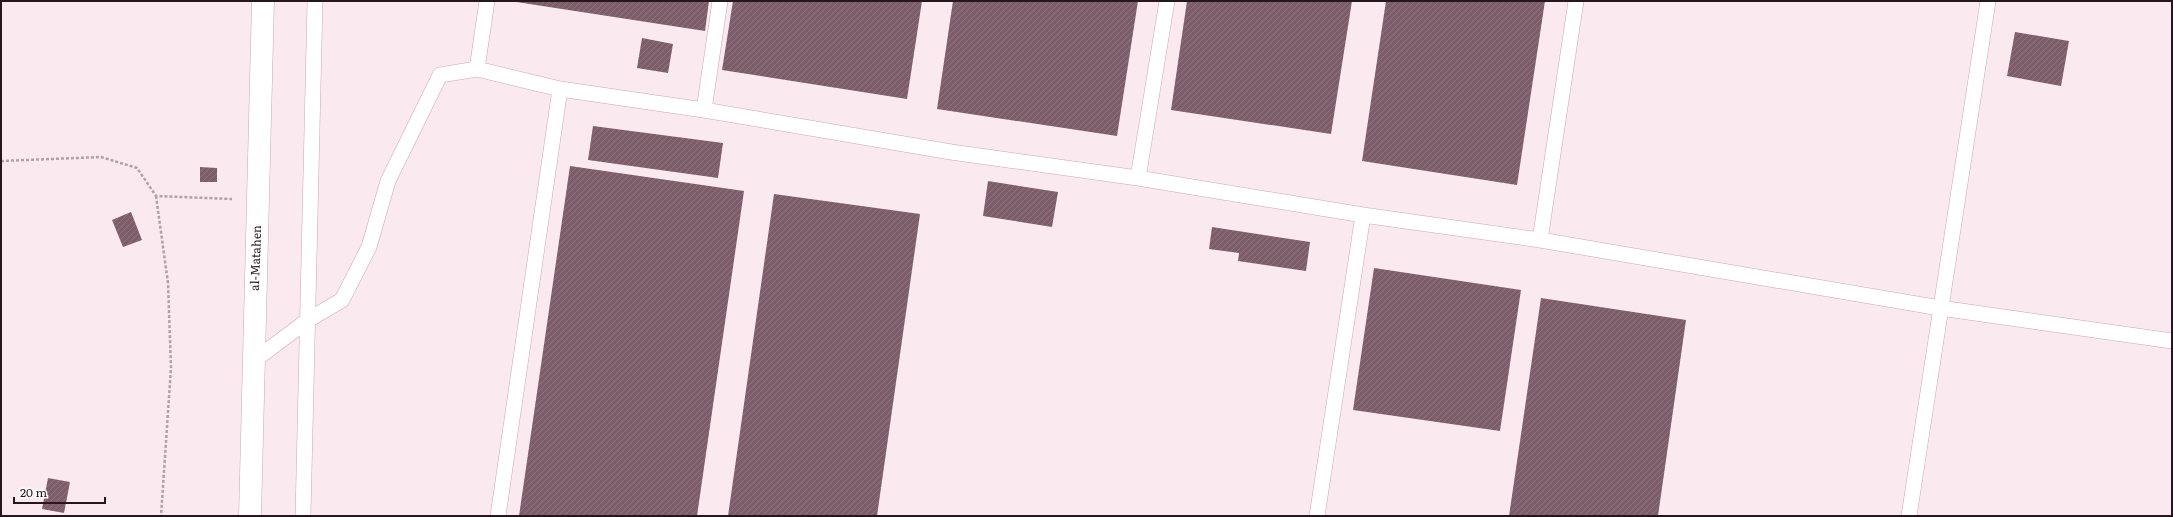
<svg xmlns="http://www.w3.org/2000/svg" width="2173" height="517" font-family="Literata,serif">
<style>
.building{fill:url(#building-hatch)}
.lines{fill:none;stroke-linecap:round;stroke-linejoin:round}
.lane-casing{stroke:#cba6b4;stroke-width:16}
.secondary-casing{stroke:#cba6b4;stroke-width:23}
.path{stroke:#b0a1a7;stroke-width:2.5;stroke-dasharray:3 2;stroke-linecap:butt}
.lane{stroke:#fff;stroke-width:15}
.secondary{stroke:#fff;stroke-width:22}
.labels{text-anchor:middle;stroke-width:4;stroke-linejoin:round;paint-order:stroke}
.street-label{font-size:12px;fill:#25171d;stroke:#fcfcfc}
</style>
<defs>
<pattern id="building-hatch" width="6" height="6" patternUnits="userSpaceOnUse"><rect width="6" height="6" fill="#7e5d6a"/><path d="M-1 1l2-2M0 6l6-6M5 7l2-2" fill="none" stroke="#8e747e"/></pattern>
</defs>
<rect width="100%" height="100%" fill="#faeaf0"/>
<path class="building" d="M510,1H709L705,31Z
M733,1H922L907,99L722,70Z
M953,1H1138L1117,136L937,109Z
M1187,1H1352L1331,134L1171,110Z
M1386,1H1545L1517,185L1362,161Z
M2015,32L2069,41L2061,86L2007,76Z
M642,38L673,44L668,73L637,68Z
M593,126L723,143L718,178L588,160Z
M570,166L744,191L697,516H519Z
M200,167L217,168V182H200Z
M988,181L1058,192L1052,227L983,216Z
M774,194L920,214L877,516H728Z
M131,212L142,240L123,247L112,220Z
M1212,227L1310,242L1306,271L1238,261L1239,253L1209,249Z
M1374,268L1521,290L1500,431L1353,410Z
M1541,298L1686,320L1658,516H1509Z
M48,478L70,482L64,513L42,509Z"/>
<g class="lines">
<g class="lane-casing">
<path id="lane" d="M477,69L487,1
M704,110L720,1
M1138,178L1167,1
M1540,240L1576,1
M252,362L308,320L342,300L369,247L388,181L440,75L477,69L560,89L704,110L951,152L1138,178L1363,215L1540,240L1940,308L2172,341
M303,516L315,1
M498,516L560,89
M1317,516L1363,215
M1909,516L1988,1"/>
</g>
<g class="secondary-casing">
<path id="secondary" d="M250,516L263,1"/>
</g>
<path class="path" d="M1,161L101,157L137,168L156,196L232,199
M156,196L168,283L171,368L161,516"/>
<use href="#lane" class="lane"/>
<use href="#secondary" class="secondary"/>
</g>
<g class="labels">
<g class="street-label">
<text transform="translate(256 258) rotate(-88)" y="4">al-Matahen</text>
</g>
</g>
<rect width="2173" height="517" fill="none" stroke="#25171d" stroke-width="4"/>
<path d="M14 497v6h91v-6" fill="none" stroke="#25171d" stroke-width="2"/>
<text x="20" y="497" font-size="12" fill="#25171d" stroke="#fcfcfc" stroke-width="3" paint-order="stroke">20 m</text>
</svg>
